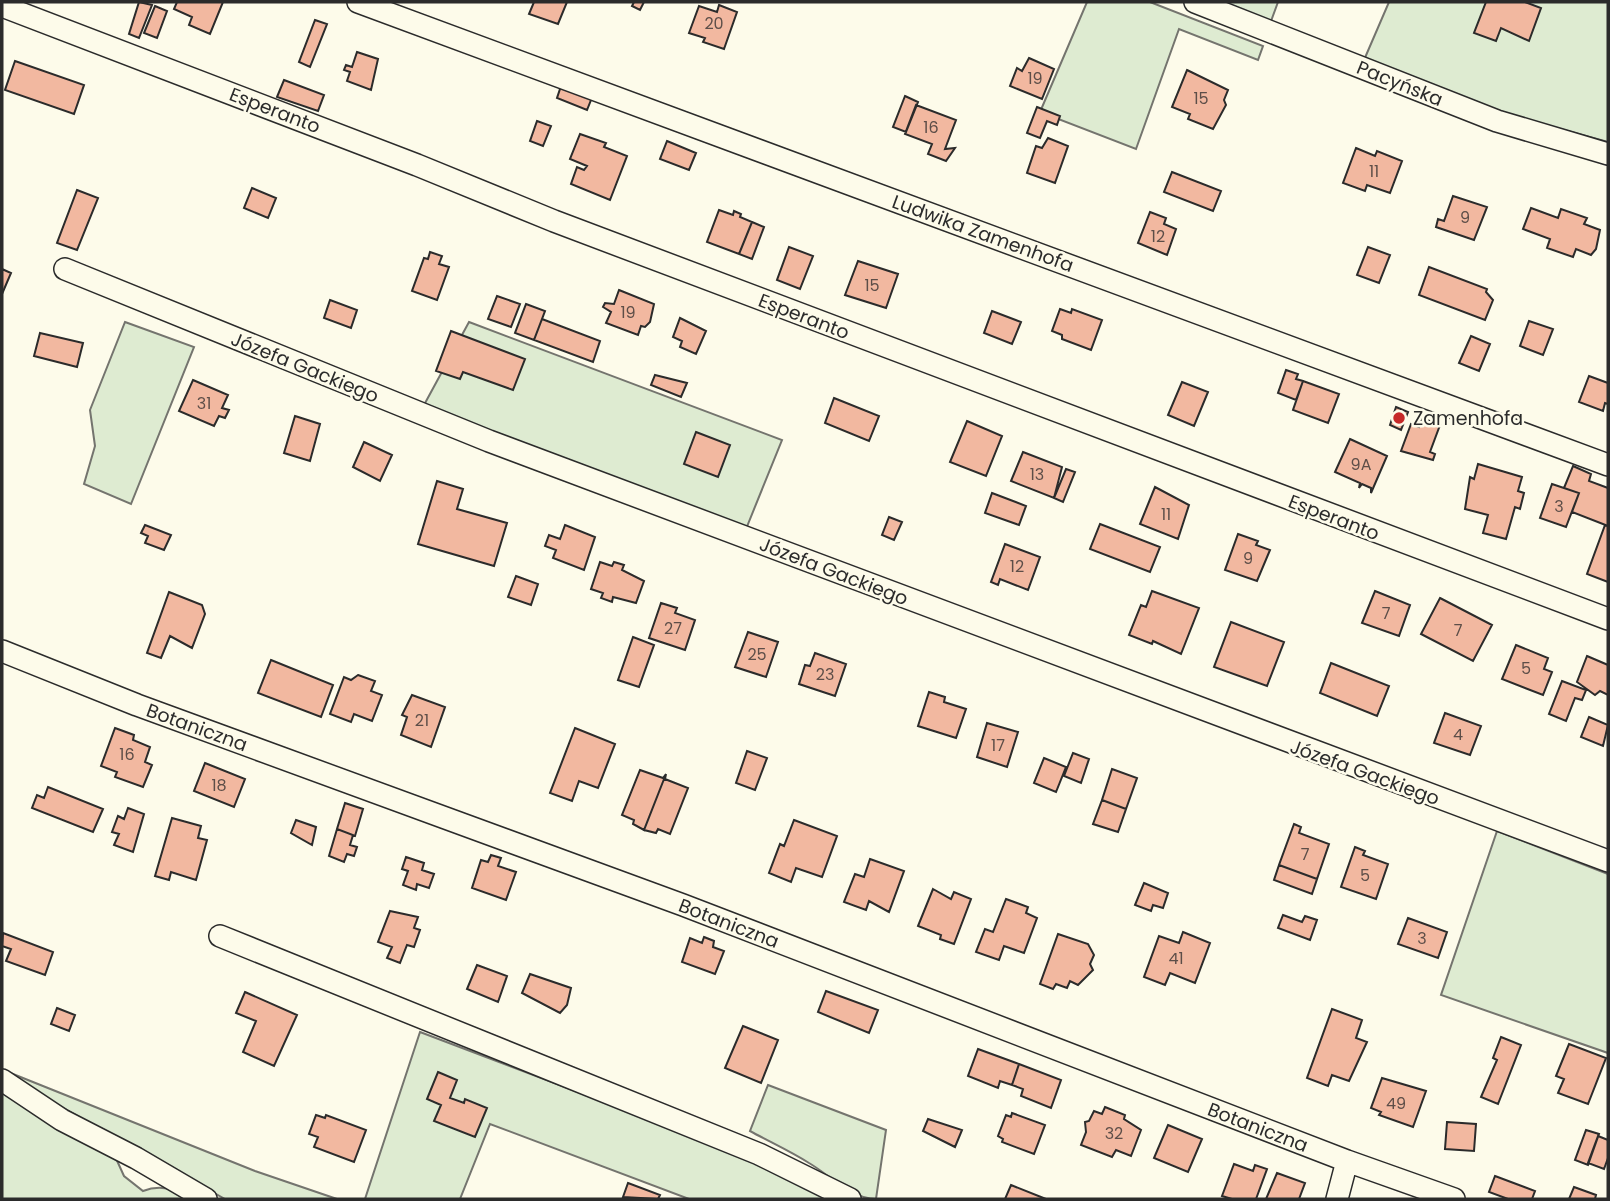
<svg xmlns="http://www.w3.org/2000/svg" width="1610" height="1201" font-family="Poppins,sans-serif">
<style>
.green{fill:#deebd1;stroke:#74746e;stroke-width:2}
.building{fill:#f2b8a0;stroke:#2b2b2b;stroke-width:2}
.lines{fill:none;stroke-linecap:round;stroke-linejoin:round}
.street-casing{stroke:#2b2b2b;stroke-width:24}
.street{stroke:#fdfbea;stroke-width:21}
.poi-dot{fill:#c62828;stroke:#fdfbea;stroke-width:2.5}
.labels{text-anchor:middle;stroke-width:5;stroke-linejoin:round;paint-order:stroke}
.number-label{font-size:16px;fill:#5d4e48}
.street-label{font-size:19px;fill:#2b2b2b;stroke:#fdfbea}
.poi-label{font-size:19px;fill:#2b2b2b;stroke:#fdfbea;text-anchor:start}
</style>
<rect width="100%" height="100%" fill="#fdfbea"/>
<path class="green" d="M1087,2H1150L1263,46L1258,60L1179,29L1136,149L1040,112Z
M1223,2H1278L1270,24Z
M1389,2H1608V142L1502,113L1364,60Z
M125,322L194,347L131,504L84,484L95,446L90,410Z
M469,322L782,440L746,529L424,405Z
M1497,831L1608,874V1053L1441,995Z
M420,1032L715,1144L830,1199H689L490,1124L460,1199H365Z
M13,1074L255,1171L337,1199H225L21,1084Z
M768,1085L886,1130L876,1199C851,1199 830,1175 809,1163C790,1151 770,1142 750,1131Z
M2,1087L114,1154L124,1176L143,1191C160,1184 177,1189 192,1199H2Z"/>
<path class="building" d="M139,2L152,5L139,38L129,34Z
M177,2H223L210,34L189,25L192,17L174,9Z
M534,2H567L558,24L529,14Z
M634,2H644L640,10L632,6Z
M1486,2H1525L1541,8L1529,41L1501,28L1496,41L1474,33Z
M719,5L737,12L724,49L703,42L705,38L689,33L699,6L717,12Z
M155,6L167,11L157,38L144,33Z
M315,20L327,24L310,67L299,62Z
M357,52L378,59L371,90L347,81L350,72L344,70L346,65L352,67Z
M1029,58L1054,69L1042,99L1010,86L1017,68L1022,71Z
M15,61L84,85L74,114L5,90Z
M1187,70L1228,90L1224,100L1226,105L1213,129L1188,119L1190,114L1172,107Z
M284,80L324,95L318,111L277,97Z
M562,83L593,95L587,110L557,98Z
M905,96L918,102L906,132L893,127Z
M916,105L956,120L945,149L955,148L946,161L928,154L932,144L905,134Z
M1037,107L1060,116L1057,125L1047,121L1040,138L1027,133Z
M537,121L551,126L543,146L530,141Z
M580,134L606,143L604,147L627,156L610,200L571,184L577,167L584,170L587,166L570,159Z
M1048,138L1068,146L1055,183L1027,173L1036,146L1042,148Z
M667,141L696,153L689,170L660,159Z
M1356,148L1375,156L1377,151L1402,161L1390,193L1367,185L1365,191L1343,183Z
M1172,172L1221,191L1213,211L1164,192Z
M252,188L276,198L268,218L244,208Z
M77,190L98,198L77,250L57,243Z
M1453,196L1487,207L1474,240L1436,227L1438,219L1444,221Z
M1531,208L1558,218L1561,209L1587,218L1584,224L1600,230L1596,249L1591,255L1576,249L1573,257L1547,248L1550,239L1523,229Z
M719,210L733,215L734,211L741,214L740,217L752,222L739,254L707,242Z
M1150,212L1166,218L1164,224L1176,229L1167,255L1138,243Z
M752,222L764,227L752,259L739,254Z
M789,247L813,256L800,289L777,280Z
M1368,247L1390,255L1379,283L1357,275Z
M430,252L442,256L439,264L449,267L437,300L412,291L424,258L428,259Z
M858,261L898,274L886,308L845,295Z
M1429,267L1487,289L1486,292L1493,300L1485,320L1419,295Z
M2,269L11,273L2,294Z
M619,290L654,304L650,322L645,327L641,326L638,335L606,323L611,312L603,307L605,303L614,304Z
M497,296L520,304L511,327L488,319Z
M330,300L357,310L351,328L324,318Z
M526,304L545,311L534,340L515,333Z
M1060,309L1071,313L1072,309L1102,320L1091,350L1062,339V335L1052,331Z
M992,311L1021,322L1012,344L984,333Z
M680,318L706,331L696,354L680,347L682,341L673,337Z
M542,319L600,341L593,362L534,340Z
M1529,321L1553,329L1543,355L1520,346Z
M451,331L525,359L513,390L463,372L460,379L436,371Z
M40,333L83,343L77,367L34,356Z
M1471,336L1490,344L1479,371L1459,363Z
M1286,370L1298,374L1296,379L1303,381L1296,400L1278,393Z
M655,375L687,383L681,397L651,385Z
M1589,376L1608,383V404L1605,403L1603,411L1579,402Z
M193,380L228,395L222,408L229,410L225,418L219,416L214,426L179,411Z
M1303,381L1339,394L1328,423L1293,410Z
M1182,382L1208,392L1194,426L1168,415Z
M834,398L879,416L869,441L825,423Z
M1396,407L1408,412L1401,430L1390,425Z
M295,416L320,424L310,461L284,453Z
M1422,418L1440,425L1430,452L1435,454L1433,460L1401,451L1411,424L1419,427Z
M967,421L1002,436L986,476L950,462Z
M696,432L730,445L718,477L684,464Z
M1350,439L1387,456L1371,493V488L1362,484L1359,488L1360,483L1335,472Z
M364,442L392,455L380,481L353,467Z
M1023,452L1062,467L1054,498L1011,481Z
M1478,464L1522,477L1518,491L1524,493L1520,509L1515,507L1506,539L1483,533L1488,515L1465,509L1470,477L1474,479Z
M1573,466L1591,474L1589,481L1608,488V526L1572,512L1579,493L1564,488Z
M1066,469L1075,472L1063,502L1054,498Z
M437,481L463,489L457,509L507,523L494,566L418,544Z
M1552,484L1579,493L1566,527L1540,518Z
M1155,487L1189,505L1178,539L1140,524Z
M992,493L1026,506L1019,525L985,513Z
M889,517L902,522L894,540L882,535Z
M1100,524L1160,547L1150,572L1090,549Z
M145,525L171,535L164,550L145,543L148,536L141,533Z
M565,525L595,537L584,570L553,558L556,550L545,546L549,535L560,539Z
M1605,525L1608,526V582L1587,574Z
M1238,534L1258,541L1256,545L1270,550L1257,581L1225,570Z
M1005,544L1040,557L1028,590L1000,579L998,585L991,582Z
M600,562L612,566L614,562L624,565L622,570L644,581L636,603L613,597L612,602L601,598L603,593L591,589Z
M516,576L538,584L531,605L508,597Z
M1152,591L1199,608L1181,654L1153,641L1152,644L1129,635L1141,605L1146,607Z
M1375,591L1410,605L1399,636L1362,623Z
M169,592L202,605L205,614L192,648L170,636L161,658L147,653Z
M1440,598L1492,625L1473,661L1421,634Z
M661,603L677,608L675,613L695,620L685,650L649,638Z
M1231,622L1284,642L1267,686L1214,667Z
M748,632L778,642L766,677L735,667Z
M633,637L654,645L639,687L618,680Z
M1516,645L1548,658L1544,669L1552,672L1543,695L1502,679Z
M815,653L846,664L835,696L799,684L805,665L810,666Z
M1587,656L1608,665V695L1600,691L1595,695L1577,682Z
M271,660L333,685L321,717L258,693Z
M1331,663L1389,686L1377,716L1320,693Z
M358,675L375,681L371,691L382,695L372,721L354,714L351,722L330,714L344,677L351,680Z
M1562,681L1586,690L1582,700L1575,698L1566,721L1549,714Z
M929,692L945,697L944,702L966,709L956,738L918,726Z
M412,695L445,707L431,747L401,735L407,717L402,715Z
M1445,713L1481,726L1470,755L1434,743Z
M1589,717L1608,725L1603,746L1581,737Z
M987,723L1018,732L1007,767L977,757Z
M115,728L134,735L133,740L150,747L145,762L152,765L143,787L115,777L117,772L101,766Z
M575,728L615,744L598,788L579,781L572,801L550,793Z
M747,751L767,758L755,790L736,783Z
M1073,753L1089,759L1081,783L1064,776Z
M1044,758L1066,767L1056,792L1034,783Z
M205,763L245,779L234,807L194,791Z
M1112,769L1137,778L1126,809L1102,800Z
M640,770L663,778L666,774L644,830L633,824L634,820L622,815Z
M666,774L665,779L688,788L670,834L658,829L656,833L644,830Z
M48,787L103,809L93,832L32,808L37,795L44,798Z
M1102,800L1126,809L1118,832L1093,824Z
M345,803L363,809L355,836L337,829Z
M128,808L144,814L133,852L114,845L119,834L112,832L118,816L124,819Z
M172,818L201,826L198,838L207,840L196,880L171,872L169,880L155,876Z
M296,820L316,827L312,845L291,833Z
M794,820L837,836L822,877L796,868L791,882L769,873L780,844L784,846Z
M1294,824L1301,827L1299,833L1329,844L1317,879L1279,865Z
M337,829L353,835L350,845L357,847L354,856L347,854L344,862L329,856Z
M1355,847L1365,851L1363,855L1388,864L1376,899L1341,887Z
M491,855L501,858L498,866L516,872L506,900L472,888L481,860L488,862Z
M406,857L424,863L422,870L434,874L429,888L417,884L416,890L403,885L408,871L402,869Z
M870,859L904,871L889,912L869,901L866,910L844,902L855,874L864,877Z
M1279,865L1317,879L1312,894L1274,880Z
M1144,883L1168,893L1163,908L1153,905L1151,911L1135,905Z
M933,889L951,899L954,892L971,899L954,944L940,939L941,935L918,926Z
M1006,899L1028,907L1026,913L1037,918L1024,953L1004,946L999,960L976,952L985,929L993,932Z
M390,911L418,917L414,928L420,930L414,947L407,945L400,963L387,958L392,947L378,942Z
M1283,915L1302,922L1305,916L1317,920L1310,940L1278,928Z
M1408,918L1447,932L1438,958L1398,944Z
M1183,932L1210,943L1195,983L1170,973L1165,985L1144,977L1159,936L1179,943Z
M3,933L53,952L45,975L6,961L11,949L2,946Z
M1058,934L1088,944L1094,955L1090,964L1093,970L1078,985L1070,981L1067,988L1056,984L1053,989L1040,984Z
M704,937L714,941L713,947L724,951L715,974L682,962L690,938L702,943Z
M477,965L507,976L498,1002L467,989Z
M530,974L571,988L567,1005L560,1013L522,993Z
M826,991L878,1010L869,1033L818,1012Z
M245,992L297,1015L274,1066L243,1052L256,1021L236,1013Z
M57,1008L75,1015L69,1031L51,1024Z
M1332,1009L1362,1020L1356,1038L1367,1042L1349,1081L1332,1075L1328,1086L1307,1078Z
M743,1026L778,1040L761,1083L725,1068Z
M1501,1037L1521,1045L1498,1104L1481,1097L1497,1060L1493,1058Z
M1569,1044L1606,1058L1588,1104L1558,1093L1564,1079L1556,1076Z
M978,1049L1019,1064L1012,1085L1000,1081L998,1088L968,1076Z
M1019,1064L1061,1080L1051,1108L1021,1096L1023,1089L1012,1085Z
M438,1072L457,1080L450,1098L464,1103L465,1099L487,1108L475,1137L434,1121L441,1105L427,1099Z
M1382,1078L1426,1091L1413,1127L1379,1115L1381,1112L1371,1108Z
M1105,1107L1125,1115L1124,1119L1141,1130L1131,1156L1116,1150L1112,1157L1081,1145L1086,1132L1085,1122L1089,1121L1094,1111L1102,1114Z
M1012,1113L1045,1125L1034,1154L1002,1142L1003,1139L998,1136L1006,1115L1011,1117Z
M316,1115L325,1118L326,1115L366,1130L354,1162L314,1147L318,1137L309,1134Z
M928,1119L962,1130L955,1147L923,1131Z
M1447,1122L1476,1124L1474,1151L1445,1149Z
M1168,1125L1202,1139L1188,1172L1154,1158Z
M1586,1130L1599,1134L1588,1165L1575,1160Z
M1598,1136L1608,1140V1158L1604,1169L1588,1163Z
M1234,1164L1253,1171L1255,1165L1267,1169L1256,1199H1232L1222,1196Z
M1277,1173L1305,1183L1299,1199H1266Z
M1495,1176L1535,1191L1532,1199H1508L1489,1192Z
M628,1183L660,1195L658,1199L623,1197Z
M1011,1185L1046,1199H1005Z
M1574,1187L1596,1195L1595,1199H1569Z"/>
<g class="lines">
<g class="street-casing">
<path id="street" d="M358,2L1608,465
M1195,2L1497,121L1608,154
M2,6L417,165L554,221L1608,619
M65,269L489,441L1608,861
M2,651L137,705L683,905L1347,1161L1454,1199
M220,936L759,1154L850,1199
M2,1080L62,1120L136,1158L206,1199
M1337,1199L1347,1161"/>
</g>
<use href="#street" class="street"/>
</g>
<circle class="poi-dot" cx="1399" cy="418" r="7"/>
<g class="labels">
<g class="number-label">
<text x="714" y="29">20</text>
<text x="1035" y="84">19</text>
<text x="1201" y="104">15</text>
<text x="931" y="133">16</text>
<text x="1374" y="177">11</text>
<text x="1465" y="223">9</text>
<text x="1158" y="242">12</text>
<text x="872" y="291">15</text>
<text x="628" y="318">19</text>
<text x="204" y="409">31</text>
<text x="1361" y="470">9A</text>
<text x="1037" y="480">13</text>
<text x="1559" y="512">3</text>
<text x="1166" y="520">11</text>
<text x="1248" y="564">9</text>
<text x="1017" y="572">12</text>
<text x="1386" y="619">7</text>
<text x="673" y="634">27</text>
<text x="1458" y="636">7</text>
<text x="757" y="660">25</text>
<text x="1526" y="674">5</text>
<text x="825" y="680">23</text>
<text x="422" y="726">21</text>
<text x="1458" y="740">4</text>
<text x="998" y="751">17</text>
<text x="127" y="760">16</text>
<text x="219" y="791">18</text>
<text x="1305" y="860">7</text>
<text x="1365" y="881">5</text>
<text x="1422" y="944">3</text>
<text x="1176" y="964">41</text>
<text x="1396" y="1109">49</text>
<text x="1114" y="1139">32</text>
</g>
<g class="street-label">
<text transform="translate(1400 83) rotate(22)" y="7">Pacyńska</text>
<text transform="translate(275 110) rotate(21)" y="7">Esperanto</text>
<text transform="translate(983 233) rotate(20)" y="7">Ludwika Zamenhofa</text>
<text transform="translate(804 316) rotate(21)" y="7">Esperanto</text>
<text transform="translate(305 367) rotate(22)" y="7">Józefa Gackiego</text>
<text transform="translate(1334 517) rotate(21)" y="7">Esperanto</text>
<text transform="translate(834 571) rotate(21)" y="7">Józefa Gackiego</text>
<text transform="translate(197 727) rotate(20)" y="7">Botaniczna</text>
<text transform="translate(1365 772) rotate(20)" y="7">Józefa Gackiego</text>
<text transform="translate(729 923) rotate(21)" y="7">Botaniczna</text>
<text transform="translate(1258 1127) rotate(21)" y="7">Botaniczna</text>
</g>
<g class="poi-label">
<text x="1413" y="425">Zamenhofa</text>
</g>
</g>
<rect width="1610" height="1201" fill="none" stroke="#2b2b2b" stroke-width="7"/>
</svg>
